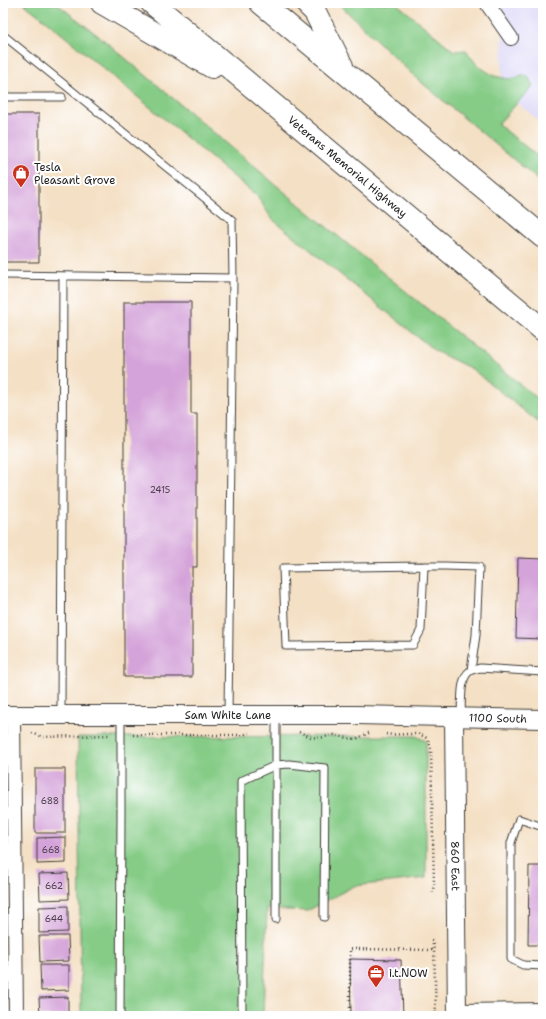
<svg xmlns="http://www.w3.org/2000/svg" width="546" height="1019" font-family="'Shantell Sans',sans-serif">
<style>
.built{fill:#dad6f7}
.green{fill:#86cc87;stroke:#517452}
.building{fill:#d4a3d9}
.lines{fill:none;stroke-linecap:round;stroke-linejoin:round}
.service-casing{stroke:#3c3935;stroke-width:9}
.minor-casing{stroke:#3c3935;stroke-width:16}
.tertiary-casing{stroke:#3c3935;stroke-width:20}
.motorway-casing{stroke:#3c3935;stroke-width:24}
.path{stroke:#3c3935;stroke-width:2.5;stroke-dasharray:1 3;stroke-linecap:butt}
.service{stroke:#fff;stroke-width:7}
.minor{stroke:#fff;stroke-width:14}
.tertiary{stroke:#fff;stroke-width:18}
.motorway{stroke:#fff;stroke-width:22}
.labels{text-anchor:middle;stroke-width:4;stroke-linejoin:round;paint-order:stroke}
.number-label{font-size:9px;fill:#4a3e4b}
.street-label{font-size:11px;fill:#1c1c1c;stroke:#fff}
.poi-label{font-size:11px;fill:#1c1c1c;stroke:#fff;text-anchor:start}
</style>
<rect width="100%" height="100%" fill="#fff"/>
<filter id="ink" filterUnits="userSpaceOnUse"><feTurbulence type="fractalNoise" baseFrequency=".025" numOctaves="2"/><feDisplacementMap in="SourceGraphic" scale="8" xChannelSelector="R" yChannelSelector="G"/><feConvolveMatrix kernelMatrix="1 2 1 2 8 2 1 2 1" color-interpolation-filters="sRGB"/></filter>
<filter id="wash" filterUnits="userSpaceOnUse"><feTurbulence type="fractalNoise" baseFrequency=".012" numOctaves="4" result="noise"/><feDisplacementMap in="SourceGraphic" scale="16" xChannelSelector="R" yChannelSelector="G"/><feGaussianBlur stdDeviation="0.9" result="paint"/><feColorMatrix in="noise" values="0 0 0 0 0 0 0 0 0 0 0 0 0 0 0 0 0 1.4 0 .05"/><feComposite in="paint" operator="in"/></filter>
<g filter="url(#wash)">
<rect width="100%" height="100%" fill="#f4e0c5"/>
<path class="built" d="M503,3H543V124L502,90Z"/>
<path class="green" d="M23,3H56L105,41L307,211L543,403V426L472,369L435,351L272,219L257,196L45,20Z
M338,3H396L454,51L466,50L477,65L494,76L509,79L527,75L533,86L498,124L543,161V184L415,77Z
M416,736L426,741V878L354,886L307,911L267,909L263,1016H81L78,737Z"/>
<g id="blocks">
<path class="building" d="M3,114H39V262H3Z
M124,302H191V414H197V567H192V677H124Z
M518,558L543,559V639L516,638Z
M35,769H65V833H35Z
M66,837V863L37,864V838Z
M529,866H543V945H528Z
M68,873L69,899L40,900L39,874Z
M68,906V932L39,933V907Z
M39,936H68L69,961L40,962Z
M350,959L401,960L403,1016H351Z
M40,965H69V990L41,991Z
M68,997V1016H40L39,998Z"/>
</g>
</g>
<g filter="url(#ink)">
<use href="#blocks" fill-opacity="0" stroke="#3c3935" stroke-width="1"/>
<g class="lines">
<g class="service-casing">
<path id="service" d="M3,35L232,220L233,278L228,715
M3,97H62
M3,275L233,278
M424,566L421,630L413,645L286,646L283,568L424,566H445L479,567L476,635L471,670
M61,714L63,276
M461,717C462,705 459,678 470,671C473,669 477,669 480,668L543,672
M543,827L519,819L511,843V959L523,965L543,966
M276,919V715
M120,1016L121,816V716
M242,1016L241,781L276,765L289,764L325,768L324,917"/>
</g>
<g class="minor-casing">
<path id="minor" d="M488,3V5L511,38
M13,715L16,1016
M457,1011L543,1010"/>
</g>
<g class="tertiary-casing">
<g id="tertiary">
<path id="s1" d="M3,715H356L543,719"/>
<path id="s2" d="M454,717L457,1016"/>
</g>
</g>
<g class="motorway-casing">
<g id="motorway">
<path d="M102,3L212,67"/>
<path id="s3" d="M152,3L543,330"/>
<path d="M261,3L543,237"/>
<path d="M306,3L315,12L342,66"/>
</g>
</g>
<path class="path" d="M299,732L311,737L319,738L334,735L352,739L358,738L369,733
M32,733L43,737L110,735
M386,734C397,736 416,731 425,737C429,740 430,745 431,749L434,885L432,895
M133,735H242L249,733
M432,940L434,950L436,1016
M350,1016V949L434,950"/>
<use href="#service" class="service"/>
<use href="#minor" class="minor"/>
<use href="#tertiary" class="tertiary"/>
<use href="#motorway" class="motorway"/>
</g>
</g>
<defs>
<g id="shop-pin" transform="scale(0.9)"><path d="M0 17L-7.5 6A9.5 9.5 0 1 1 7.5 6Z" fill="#c8321e" stroke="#fff"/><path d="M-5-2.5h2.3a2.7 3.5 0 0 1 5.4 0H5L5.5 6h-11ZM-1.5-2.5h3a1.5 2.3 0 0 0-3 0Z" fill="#fff"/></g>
<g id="office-pin" transform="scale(0.9)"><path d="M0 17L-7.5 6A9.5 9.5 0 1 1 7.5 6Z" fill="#c8321e" stroke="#fff"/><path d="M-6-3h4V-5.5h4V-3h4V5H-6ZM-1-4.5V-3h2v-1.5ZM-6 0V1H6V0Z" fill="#fff"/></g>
</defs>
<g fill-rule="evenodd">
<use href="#shop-pin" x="21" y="173"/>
<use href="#office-pin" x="376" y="973"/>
</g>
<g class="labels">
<g class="number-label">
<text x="160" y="493">2415</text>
<text x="50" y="804">688</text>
<text x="51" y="853">668</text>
<text x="54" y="889">662</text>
<text x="54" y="922">644</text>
</g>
<g class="street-label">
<text dy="4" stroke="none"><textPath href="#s3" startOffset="255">Veterans Memorial Highway</textPath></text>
<text dy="4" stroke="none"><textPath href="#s1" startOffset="225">Sam White Lane</textPath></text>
<text dy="4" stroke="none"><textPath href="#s1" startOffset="495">1100 South</textPath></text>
<text dy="4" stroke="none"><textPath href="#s2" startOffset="149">860 East</textPath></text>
</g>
<g class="poi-label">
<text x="34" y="171">Tesla<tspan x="34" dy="13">Pleasant Grove</tspan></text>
<text x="389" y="977">i.t.NOW</text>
</g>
</g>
<rect width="546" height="1019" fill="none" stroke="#fff" stroke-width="16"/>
</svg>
